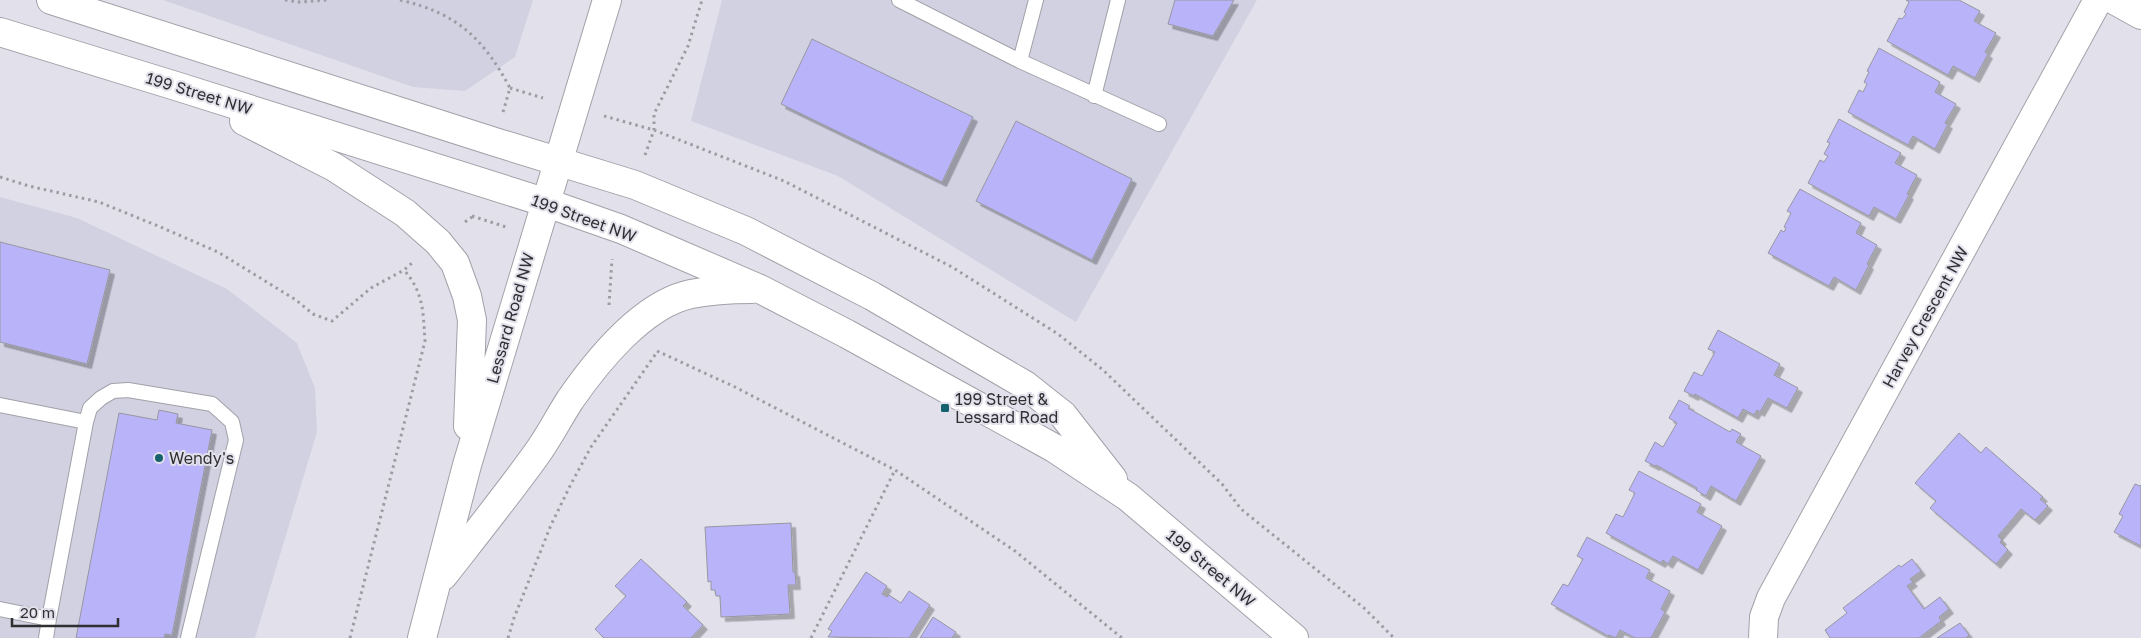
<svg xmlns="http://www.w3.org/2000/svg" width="2141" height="638" font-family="'Golos Text',sans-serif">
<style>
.built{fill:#d1d1e1}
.building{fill:#b9b3fa;stroke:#9797a0;filter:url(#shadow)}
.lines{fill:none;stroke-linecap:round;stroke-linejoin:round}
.lane-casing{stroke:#a1a1a9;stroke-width:16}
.street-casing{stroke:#a1a1a9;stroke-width:30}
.secondary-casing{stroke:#a1a1a9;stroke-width:30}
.path{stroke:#9c9ca3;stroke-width:3;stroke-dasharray:2.5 4;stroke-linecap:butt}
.lane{stroke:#fff;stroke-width:14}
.street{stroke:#fff;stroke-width:28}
.secondary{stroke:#fff;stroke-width:28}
.poi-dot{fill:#15616d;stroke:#e2e1eb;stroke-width:2}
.labels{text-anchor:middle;stroke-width:4;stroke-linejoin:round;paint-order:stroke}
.street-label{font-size:16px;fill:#2f2f32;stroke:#e2e1eb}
.poi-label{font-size:16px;fill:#2f2f32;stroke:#e2e1eb;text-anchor:start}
</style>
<defs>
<filter id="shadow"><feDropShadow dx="4.5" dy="4.5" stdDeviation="0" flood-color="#0004"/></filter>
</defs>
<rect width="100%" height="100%" fill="#e2e1eb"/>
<path class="built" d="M163,0H533L515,57L465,91L413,87Z
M722,0H1257L1076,322L838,176L691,121Z
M0,197L77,218L227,289L297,343L315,388L317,432L255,638H0Z"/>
<path class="building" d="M1175,0H1234L1213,36L1168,24Z
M1906,0H1959L1980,11L1974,21L1996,33L1985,52L1988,54L1975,78L1953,66L1948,75L1887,41L1899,18L1902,19L1906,14L1904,12L1909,2Z
M812,39L973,117L942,182L781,104Z
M1879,48L1940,82L1935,92L1956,104L1945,123L1948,124L1935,149L1913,136L1908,145L1848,112L1859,90L1863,92L1867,84L1864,82L1869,72L1867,71Z
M1839,119L1901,153L1895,163L1917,175L1907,194L1909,195L1896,219L1874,207L1869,216L1808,183L1820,160L1824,162L1828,156L1824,154L1830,143L1827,142Z
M1016,121L1132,179L1092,260L976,201Z
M1800,189L1861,223L1856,233L1877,245L1867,264L1869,265L1856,290L1834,277L1829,286L1768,253L1781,230L1784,232L1786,228L1784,227L1791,213L1787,211Z
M0,242L110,270L87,364L0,342Z
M1718,330L1780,364L1774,375L1798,388L1787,408L1768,398L1760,412L1757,410L1754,415L1743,409L1738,418L1695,394L1694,396L1684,391L1694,372L1702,376L1715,352L1708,349Z
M1679,400L1690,406L1688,408L1730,432L1732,429L1741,434L1736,442L1761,456L1736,501L1711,486L1706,496L1696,490L1697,488L1656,465L1655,466L1645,461L1655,442L1663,447L1677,423L1669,418Z
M159,410L178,414L176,423L212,430L172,635L165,634L164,638H76L119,413L157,420Z
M1959,433L1981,453L1986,447L2043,497L2040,499L2048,506L2035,520L2021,509L1998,536L2002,540L2000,542L2008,550L1996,564L1930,508L1936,501L1915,483Z
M1639,471L1701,504L1697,512L1722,526L1698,570L1673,556L1668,564L1663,560L1661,563L1606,533L1616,514L1623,517L1635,493L1629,490Z
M2135,484L2140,486L2141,485V546L2114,532L2123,516L2119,514Z
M791,523L793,572H795L796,585H788L790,614L721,617L720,596H716L715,590H711V581L708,582L705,527Z
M1587,537L1650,570L1646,578L1670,591L1661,609L1665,612L1651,638H1635L1620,630L1616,638L1609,635L1608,636L1551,604L1563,584L1568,586L1583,559L1577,556Z
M641,559L687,602L683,606L703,625L691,638H604L595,629L626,596L615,586Z
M1912,559L1921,571L1910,579L1913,582L1907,586L1924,609L1940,597L1949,609L1939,617L1941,621L1919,638H1830L1825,630L1847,613L1843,608L1899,565L1901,567Z
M866,572L887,586L882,594L887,597L889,595L901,603L909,591L930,605L909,638L828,637L832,631L828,629Z
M933,617L956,632L952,638H920Z
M1960,623L1969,635L1966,638H1937Z"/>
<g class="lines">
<g class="lane-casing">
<path id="lane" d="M899,0L1020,61L1159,124
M1020,61L1036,0
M1094,96L1118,0
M0,405L86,422L49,619L0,609
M86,422L90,408L101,398L113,391L128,390L212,404L232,422L236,440L188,638
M46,638L49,619"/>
</g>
<g class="street-casing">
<path id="street" d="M2114,0L2141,15
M1763,638L1764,617L1771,598L2098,0"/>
</g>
<g class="secondary-casing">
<path id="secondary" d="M51,0L495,142L635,185L746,231L872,296L1025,385L1063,415L1113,479
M0,32L179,87L544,202L621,229L760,289L847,334L1054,448L1128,497L1294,638
M244,121L334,167L405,213L438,242L455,263L467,296L472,320L468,426
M443,576C475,535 508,494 538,452C550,435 559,417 570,400C597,361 643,304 691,294C711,290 731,289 752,289
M422,638L467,465L607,0"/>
</g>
<path class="path" d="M285,0L299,2L328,0
M400,0C457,13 483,38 510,88L503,112
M510,88L543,98
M604,116L654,130L784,181L952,267L1058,334L1103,370L1222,484L1241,509L1364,608L1394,638
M645,155L654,130V114L688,46L702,0
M0,177L29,186L99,202L158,226L218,252L296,300L313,314L332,321L371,288L404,270L412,263
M472,216L506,227
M465,222L472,217
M609,305L612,259
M657,351L735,387L895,470L1015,551L1122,638
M350,638L425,341C423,312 424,293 404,270
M508,638L514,618L551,525L571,484L591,447L657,352
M811,638L895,470"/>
<use href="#lane" class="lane"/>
<use href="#street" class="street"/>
<use href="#secondary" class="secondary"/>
</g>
<g class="poi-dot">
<rect x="940" y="403" width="10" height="10" rx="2.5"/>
<circle cx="159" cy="458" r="5"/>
</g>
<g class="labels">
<g class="street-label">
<text transform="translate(199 93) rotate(17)" y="6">199 Street NW</text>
<text transform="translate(584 218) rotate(20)" y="6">199 Street NW</text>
<text transform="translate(1925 317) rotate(-61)" y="6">Harvey Crescent NW</text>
<text transform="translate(510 318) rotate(-74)" y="6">Lessard Road NW</text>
<text transform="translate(1211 568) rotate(40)" y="6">199 Street NW</text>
</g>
<g class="poi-label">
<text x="955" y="405">199 Street &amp;<tspan x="955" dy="18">Lessard Road</tspan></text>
<text x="169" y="464">Wendy's</text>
</g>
</g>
<path d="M12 618v8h106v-8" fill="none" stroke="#2f2f32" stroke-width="2.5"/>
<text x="20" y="618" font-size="15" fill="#2f2f32" stroke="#e2e1eb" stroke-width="4" paint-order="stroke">20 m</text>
</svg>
